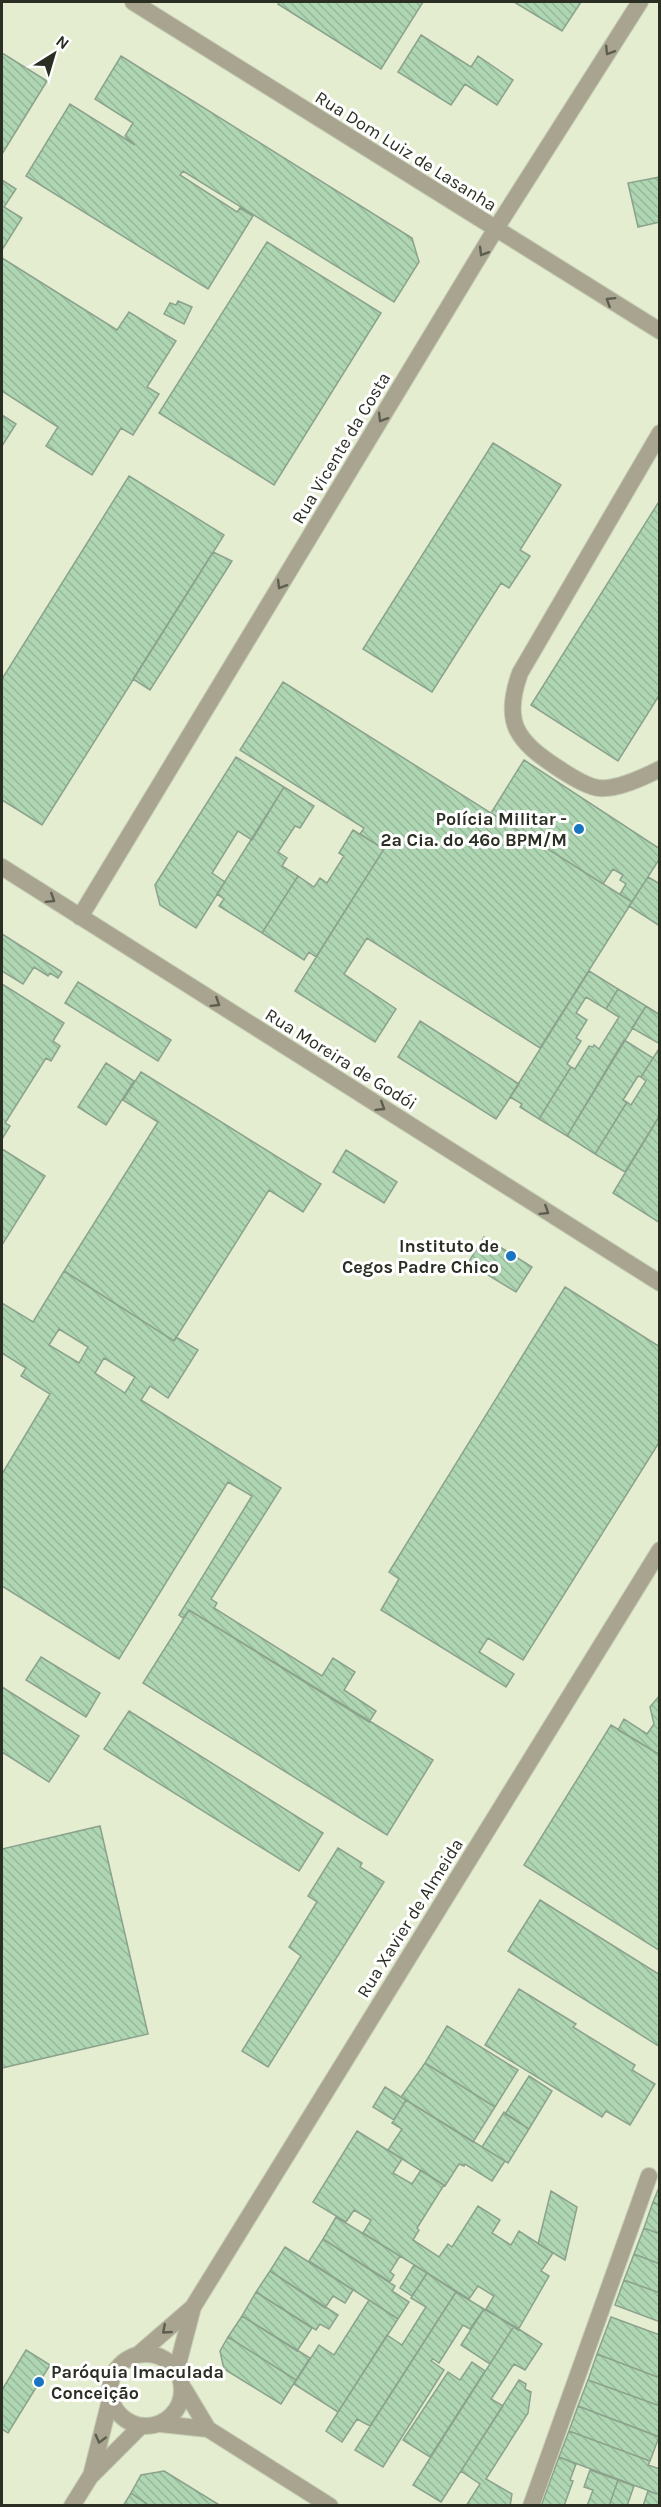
<svg xmlns="http://www.w3.org/2000/svg" width="661" height="2507" font-family="Karla,sans-serif">
<style>
.building{fill:url(#building-back-hatch);stroke:#8ba28d;stroke-width:1.5;fill-rule:evenodd}
.lines{fill:none;stroke-linecap:round;stroke-linejoin:round}
.service-casing{stroke:#c3cbb1;stroke-width:18}
.minor-casing{stroke:#c3cbb1;stroke-width:18}
.service{stroke:#a9a490;stroke-width:16}
.minor{stroke:#a9a490;stroke-width:16}
.oneway{stroke:#5d5e4f}
.poi-dot{fill:#1974c1;stroke:#fff;stroke-width:2}
.labels{text-anchor:middle;stroke-width:6;stroke-linejoin:round;paint-order:stroke}
.street-label{font-size:18px;fill:#2b2f23;stroke:#fff}
.poi-label{font-size:18px;font-weight:bold;fill:#2b2f23;stroke:#fff;text-anchor:end}
</style>
<defs>
<pattern id="building-back-hatch" width="6" height="6" patternUnits="userSpaceOnUse" patternTransform="scale(1.5)"><rect width="6" height="6" fill="#afd6b2"/><path d="M-1 5l2 2M0 0l6 6M5-1l2 2" fill="none" stroke="#97b899"/></pattern>
</defs>
<rect width="100%" height="100%" fill="#e4edd0"/>
<path class="building" d="M280,2H423L381,69L278,4Z
M514,2H581L562,31Z
M421,35L471,67L478,56L513,80L497,105L465,84L451,105L398,72Z
M2,53L47,81L2,154Z
M121,56L412,238L419,262L394,302L183,171L180,175L237,212L240,208L253,216L208,289L26,176L70,104L135,145L125,136L133,123L95,99Z
M660,177V222L638,227L628,183Z
M2,180L16,189L4,207L22,218L2,250Z
M267,242L381,313L274,485L159,413Z
M2,258L117,330L129,312L176,341L147,387L159,394L133,435L121,428L92,475L46,446L58,427L2,391Z
M178,301L192,307L184,324L164,314L170,303L176,305Z
M2,415L16,424L2,446Z
M493,443L561,485L520,550L530,556L509,588L501,583L432,692L363,649Z
M129,476L224,535L42,825L2,800V679Z
M660,500V694L618,761L531,705Z
M213,552L232,561L150,690L133,679Z
M283,682L632,902L540,1048L367,938L344,974L396,1009L375,1042L295,991L384,849L360,834L364,828L240,750Z
M236,757L284,787L252,840L238,831L212,873L225,882L196,928L160,905L155,885Z
M524,760L660,849V858L632,902L620,894L626,884L620,880L623,875L613,869L603,884L491,813Z
M284,787L314,806L300,828L295,826L278,852L287,858L282,866L298,876L262,933L219,906L224,899L217,894Z
M353,830L384,849L316,957L309,952L304,960L262,933L298,876L314,887L320,878L327,883L344,856L339,853Z
M648,877L660,884V926L629,906Z
M2,934L62,972L58,978L50,973L48,976L34,967L23,984L2,971Z
M589,971L618,989L606,1009L586,997L576,1013L587,1020L576,1038L581,1041L567,1064L571,1067L539,1119L520,1107L522,1104L510,1097Z
M78,982L171,1040L158,1061L65,1003Z
M2,984L64,1023L53,1041L60,1046L51,1061L46,1058L5,1123L10,1126L2,1139Z
M618,989L646,1006L567,1136L539,1119L571,1067L575,1069L589,1046L593,1047L594,1045L599,1049L619,1017L606,1009Z
M646,1006L660,1015V1044L632,1028Z
M420,1021L519,1084L496,1119L398,1057Z
M624,1040L653,1058L641,1077L638,1076L623,1100L627,1102L595,1154L567,1136Z
M660,1047V1115L625,1172L595,1154L627,1102L631,1105L646,1081L641,1077Z
M106,1063L134,1081L106,1125L78,1107Z
M141,1072L321,1184L303,1212L269,1190L174,1341L64,1271L158,1122L123,1100Z
M660,1115V1223L613,1193Z
M2,1149L45,1176L2,1245Z
M346,1150L397,1182L384,1203L333,1172Z
M484,1237L532,1267L516,1292L468,1263Z
M64,1271L174,1341L176,1337L198,1350L168,1398L150,1386L141,1400L281,1488L211,1599L217,1603L214,1608L322,1676L333,1658L355,1672L344,1690L376,1711L369,1722L189,1610L183,1618L179,1615L252,1496L228,1482L119,1659L2,1586V1474L50,1394L21,1376L26,1368L2,1353V1303L33,1322ZM59,1329L88,1347L79,1363L49,1345ZM104,1358L135,1377L125,1393L95,1373Z
M565,1287L660,1347V1441L523,1660L488,1638L479,1652L514,1674L506,1687L381,1610L399,1579L389,1572Z
M189,1610L433,1760L387,1835L143,1683Z
M41,1657L100,1693L86,1717L26,1680Z
M2,1687L79,1736L49,1782L2,1752Z
M660,1695V1755L618,1730L624,1719L647,1734L654,1724L650,1707Z
M129,1711L323,1833L299,1871L104,1749Z
M611,1725L660,1755V1951L524,1865Z
M100,1826L148,2034L2,2068V1849Z
M338,1848L362,1863L360,1867L384,1882L268,2067L242,2051L301,1956L289,1947L317,1902L308,1896Z
M540,1900L660,1975V2047L508,1951Z
M519,1989L576,2024L573,2027L635,2065L632,2070L655,2084L630,2125L606,2111L602,2117L485,2045Z
M447,2026L518,2070L495,2107L425,2063Z
M425,2063L495,2107L473,2142L401,2097Z
M529,2076L552,2091L529,2129L505,2114Z
M385,2087L406,2100L394,2120L373,2107Z
M406,2100L505,2161L492,2181L465,2164L464,2166L459,2164L445,2186L388,2150L402,2129L392,2123Z
M504,2112L529,2129L508,2163L482,2147Z
M357,2131L402,2159L393,2173L412,2184L421,2170L444,2185L417,2228L419,2230L413,2240L439,2257L448,2244L452,2247L478,2206L500,2220L492,2233L511,2245L519,2231L553,2253L541,2271L549,2276L518,2330L486,2309L494,2296L478,2286L469,2299L363,2233L371,2220L354,2210L346,2222L313,2202Z
M660,2185V2205L653,2202Z
M551,2191L577,2207L565,2260L538,2244Z
M653,2202L660,2205V2234L644,2228Z
M336,2217L400,2256L390,2272L394,2275L390,2282L323,2239Z
M644,2228L660,2234V2264L634,2254Z
M323,2239L395,2286L392,2291L409,2302L398,2319L309,2261Z
M285,2247L353,2290L345,2303L333,2296L325,2308L270,2271Z
M634,2254L660,2264V2293L624,2280Z
M414,2265L427,2273L412,2296L400,2288Z
M270,2271L338,2315L329,2329L320,2324L316,2330L256,2292Z
M427,2273L456,2292L370,2426L357,2419L342,2442L326,2431L387,2335L402,2345L426,2307L411,2298Z
M624,2280L660,2293V2322L615,2305Z
M256,2292L312,2328L297,2351L242,2316Z
M456,2292L484,2309L470,2329L463,2325L439,2363L433,2359L431,2361L444,2370L383,2467L355,2450Z
M369,2300L398,2319L338,2412L294,2384L319,2345L334,2355Z
M484,2309L514,2326L490,2364L461,2345Z
M242,2316L310,2358L296,2380L228,2337Z
M611,2317L660,2335V2378L597,2354Z
M514,2326L542,2344L525,2370L514,2364L491,2399L503,2406L441,2502L413,2485Z
M228,2337L296,2380L281,2404L224,2369L220,2351Z
M26,2350L50,2365L8,2433L2,2429V2390Z
M597,2354L660,2378V2406L588,2380Z
M472,2362L485,2371L430,2457L403,2440L448,2372L460,2380Z
M519,2380L526,2384L525,2389L531,2392L528,2413L486,2479L512,2494L510,2506H466L480,2484L461,2471Z
M588,2380L660,2406V2437L578,2406Z
M578,2406L659,2437L650,2461L569,2431Z
M569,2431L650,2461L648,2465L660,2469V2495L559,2457Z
M559,2457L576,2464L570,2480L573,2481L564,2506H541Z
M590,2470L618,2480L609,2506H587L593,2490L584,2487Z
M164,2471L221,2506H150L131,2493L141,2475Z
M618,2480L634,2486L627,2506H609Z
M648,2491L660,2495V2506H643Z
M131,2493L150,2506H123Z"/>
<g class="lines">
<g class="service-casing">
<path id="service" d="M660,433L520,673C502,723 517,741 558,768C567,774 588,787 599,788C617,790 644,777 660,769"/>
</g>
<g class="minor-casing">
<path id="minor" d="M133,2L660,331
M2,867L660,1283
M80,917L495,230L640,2
M140,2353L193,2307
M110 2390a36 36 0 1 1 72 0a36 36 0 1 1-72 0Z
M177,2368L193,2307L660,1550
M184,2389L208,2429
M161,2424L208,2429L330,2506
M91,2476L110,2400
M72,2506L90,2477L140,2427
M531,2506L649,2176"/>
</g>
<use href="#service" class="service"/>
<use href="#minor" class="minor"/>
</g>
<defs><path id="oneway-chevron" d="M-2-3.5L2.5 0L-2 3.5" fill="none" stroke-width="1.6" stroke-linecap="round" stroke-linejoin="round" transform="scale(1.5)"/></defs>
<g class="oneway">
<use href="#oneway-chevron" transform="translate(609 51) rotate(122)"/>
<use href="#oneway-chevron" transform="translate(483 252) rotate(121)"/>
<use href="#oneway-chevron" transform="translate(610 301) rotate(-148)"/>
<use href="#oneway-chevron" transform="translate(382 418) rotate(121)"/>
<use href="#oneway-chevron" transform="translate(281 585) rotate(121)"/>
<use href="#oneway-chevron" transform="translate(51 899) rotate(32)"/>
<use href="#oneway-chevron" transform="translate(216 1003) rotate(32)"/>
<use href="#oneway-chevron" transform="translate(381 1107) rotate(32)"/>
<use href="#oneway-chevron" transform="translate(545 1211) rotate(32)"/>
<use href="#oneway-chevron" transform="translate(166 2330) rotate(139)"/>
<use href="#oneway-chevron" transform="translate(100 2439) rotate(105)"/>
</g>
<g class="poi-dot">
<circle cx="579" cy="829" r="6"/>
<circle cx="511" cy="1256" r="6"/>
<circle cx="39" cy="2382" r="6"/>
</g>
<g class="labels">
<g class="street-label">
<text transform="translate(406 151) rotate(32)" y="6">Rua Dom Luiz de Lasanha</text>
<text transform="translate(341 448) rotate(-59)" y="6">Rua Vicente da Costa</text>
<text transform="translate(341 1059) rotate(32)" y="6">Rua Moreira de Godói</text>
<text transform="translate(410 1918) rotate(-58)" y="6">Rua Xavier de Almeida</text>
</g>
<g class="poi-label">
<text x="567" y="825">Polícia Militar -<tspan x="567" dy="21">2ª Cia. do 46º BPM/M</tspan></text>
<text x="499" y="1252">Instituto de<tspan x="499" dy="21">Cegos Padre Chico</tspan></text>
<text x="51" y="2378" text-anchor="start">Paróquia Imaculada<tspan x="51" dy="21">Conceição</tspan></text>
</g>
</g>
<rect width="661" height="2507" fill="none" stroke="#2b2f23" stroke-width="6"/>
<g transform="translate(54 54) rotate(37)" stroke="#ffffff" stroke-width="4.5" paint-order="stroke">
<path d="M0-4.5L10 22L0 15L-10 22Z" fill="#2b2f23"/>
<text y="-9" font-size="16" font-weight="bold" text-anchor="middle" fill="#2b2f23">N</text>
</g>
</svg>
